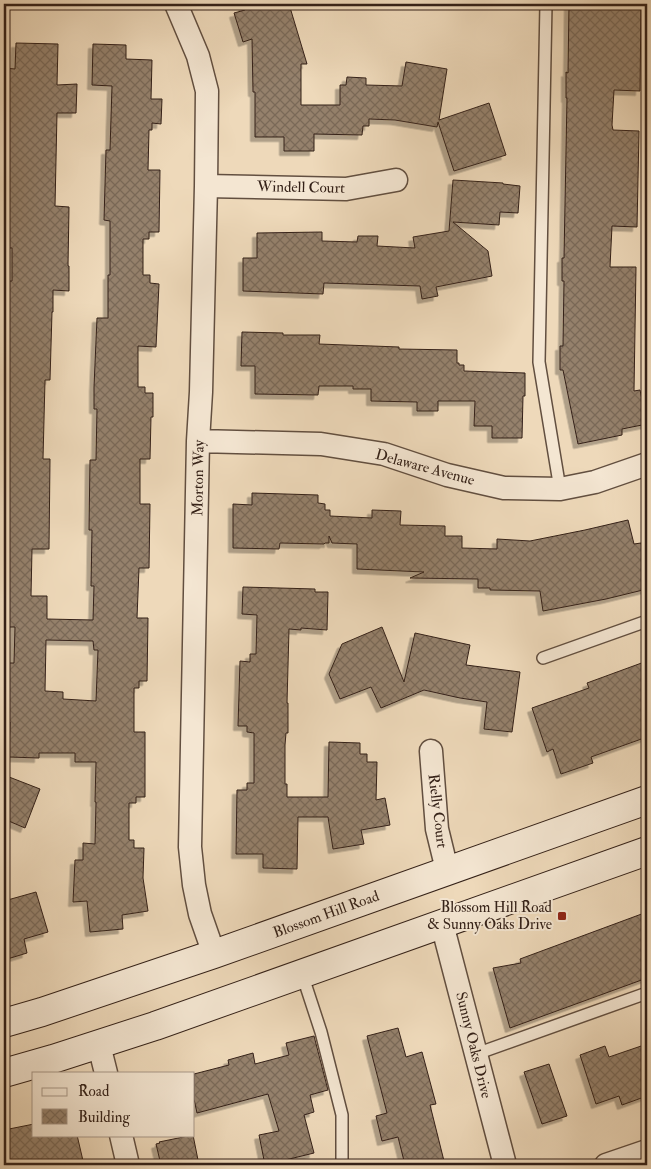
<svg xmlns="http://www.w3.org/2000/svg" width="651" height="1169" font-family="'IM FELL Double Pica',serif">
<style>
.building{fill:url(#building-cross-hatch);stroke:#342118;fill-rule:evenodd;filter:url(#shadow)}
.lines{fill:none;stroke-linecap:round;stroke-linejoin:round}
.lane-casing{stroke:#624f40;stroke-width:14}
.street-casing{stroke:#624f40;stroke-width:25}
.secondary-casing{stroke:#342118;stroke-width:30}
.lane{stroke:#f4e6d2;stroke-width:11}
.street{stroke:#f4e6d2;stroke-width:22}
.secondary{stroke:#f4e6d2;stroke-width:28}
.poi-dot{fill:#8f2418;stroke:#f4e6d2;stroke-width:2}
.labels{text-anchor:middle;stroke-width:4;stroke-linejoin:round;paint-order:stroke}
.street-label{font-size:15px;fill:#342118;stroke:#f4e6d2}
.poi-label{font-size:15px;fill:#342118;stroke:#f4e6d2;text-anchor:end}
</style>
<defs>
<pattern id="building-cross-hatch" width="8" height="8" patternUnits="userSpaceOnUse" patternTransform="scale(1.25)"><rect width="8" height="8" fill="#95816c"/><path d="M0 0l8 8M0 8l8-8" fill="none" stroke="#7a6958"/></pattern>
<filter id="shadow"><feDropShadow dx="-4.5" dy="4.5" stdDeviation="0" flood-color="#0004"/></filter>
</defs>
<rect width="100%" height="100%" fill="#eed9ba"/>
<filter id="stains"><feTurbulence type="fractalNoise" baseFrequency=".004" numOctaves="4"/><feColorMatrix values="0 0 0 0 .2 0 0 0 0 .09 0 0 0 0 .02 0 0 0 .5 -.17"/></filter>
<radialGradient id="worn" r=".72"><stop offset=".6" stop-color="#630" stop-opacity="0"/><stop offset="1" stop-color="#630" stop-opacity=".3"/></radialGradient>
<path class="building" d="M243,4H289L307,64H301V105H340V85H346L347,77L366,78V85L402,86L406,62L447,69L439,120L489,103L506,155L454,171L438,122L437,127L395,120L369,119V126H363L362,135L314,134V151H284V137H255V92H253L252,39L243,42L234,13L245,10Z
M569,4H641L640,91L614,90L612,125L613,130L639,131L637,227L612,226L610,267H636L634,391L640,390L647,424L622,429V435L578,444L563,370H560V346H563L564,281H562V258H564L567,98H566V72L568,73Z
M16,43L58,44L57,85L77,84L76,113H57L55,206L69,207L68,266H69V291L53,290V312H52L50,380H45L43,459H50L49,549H32L31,596H47V619L93,620L94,586H91L92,530H89L90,460H96L97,409H94V387L97,318H108V275H110V221L104,220L106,150H110L112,86L92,85L93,44L126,45V59L152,60L151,99H162L161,124L152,123V130H149L148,170H160L159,232H149V239H143V275H150V283L159,284L156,347L138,346V387H145V393H153V417H151L150,459H140V504H150L149,568H139L137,618H148L147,681H139V688H134V732H145V797H136V803H129V840H134V848H144L143,878L148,911L122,915L123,929L90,932L87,901L73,902L75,860H83V843L95,844L96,802H95L96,762H75V753H39V758L9,757L10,722H4V663H14L15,627H4V458H8L9,424L4,423V281H12V248H4V187H5L6,129H4V68L15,69ZM46,640L93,641L94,650H98L96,701L63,699V692L45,691Z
M453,180L503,183V184L520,186L518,213L500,212L499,225L453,222L488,251L492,276L436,287L438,296L422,299L420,286L324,283L323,294L243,291V258H257V233L322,232V241L357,242L358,236H378L377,246L415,248L413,237L449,231Z
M242,332L283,333V335H320L319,344L399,347V349L457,350V363H459V365H464V371L525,373V396H523L522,438H492V426H474L475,401H438V411H417V402L371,401V389H353V386H319L318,395L255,394V366H241Z
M252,493L318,495V503L325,504V510H330V516L372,518V510L401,511L400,525L445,526V536H462V548L497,549V539L530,541L585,530L628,520L634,544L641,543L647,569V589L606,599L543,611L540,591L490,590V588H478V579L410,578L424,572L357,569V544L332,543L329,536V543H325L324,544L280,543L279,549L233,548V504L252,505Z
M243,587L315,589V592H328L327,630L301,628V630L289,629L287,703H288V733H286L285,745V784H287V797H328L329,742L360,743V754H367V762H377L376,800L385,798L390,825L361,830L364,844L333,849L328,817H298L297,869L263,868V854H236L237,790H247V783H254V733L247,732V726H238L240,661L250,662V654H256L257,615L242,614Z
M382,627L404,682L415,633L470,645L466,665L520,672L512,732L484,729L487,702L460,698L424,690L381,708L371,687L340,699L329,674L342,644Z
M647,661V737L591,757L593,763L561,774L553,749L547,752L532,708L589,688L587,683Z
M4,775L40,789L25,828L4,819Z
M36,892L48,932L24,939L27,953L4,960V901Z
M647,912V978L510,1028L493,968L521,963L520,959Z
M398,1028L406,1057L422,1052L436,1104L430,1105L445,1165H405L398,1137L382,1141L376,1116L387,1113L367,1036Z
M314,1036L328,1090L310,1095L314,1112L304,1115L314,1153L265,1165L259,1135L279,1131L268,1094L197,1113L194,1099V1074L229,1065L228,1060L253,1053L255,1064L289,1055L286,1043Z
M647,1044V1096L622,1105L619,1096L596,1104L580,1055L605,1046L609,1057Z
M549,1064L567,1116L542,1124L524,1072Z
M34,1124V1135H77L84,1165H42L41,1160L14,1165H4V1130Z
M193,1135L199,1165H161L156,1144L160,1143L159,1142Z"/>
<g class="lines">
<g class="lane-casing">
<path id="lane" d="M546,4L539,362L560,489
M543,658L647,621
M302,974L321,1032L342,1115V1165
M476,1054L647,993"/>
</g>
<g class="street-casing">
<path id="street" d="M176,4L198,56L207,91L206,186L201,392L198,441L190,847L194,885L200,914L214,954
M206,186L346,189L396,180
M198,441L321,444L384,454L447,475L504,488L560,489L595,482L647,464
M431,751L437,829L447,870
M442,924L505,1165
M99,1045L106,1073
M121,1135L128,1165
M606,1165L647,1151"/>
</g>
<g class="secondary-casing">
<path id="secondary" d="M4,1023L42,1012L214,954L647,800
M4,1073L53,1059L155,1026L647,851"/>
</g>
<use href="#lane" class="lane"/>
<use href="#street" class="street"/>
<use href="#secondary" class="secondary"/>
</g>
<rect class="poi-dot" x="557" y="911" width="10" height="10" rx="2.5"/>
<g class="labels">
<g class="street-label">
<text transform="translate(301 187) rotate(1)" y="5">Windell Court</text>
<text transform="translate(425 467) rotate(15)" y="5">Delaware Avenue</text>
<text transform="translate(198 478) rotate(-89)" y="5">Morton Way</text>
<text transform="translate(438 811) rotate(83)" y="5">Rielly Court</text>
<text transform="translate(326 914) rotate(-20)" y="5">Blossom Hill Road</text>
<text transform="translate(474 1045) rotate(76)" y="5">Sunny Oaks Drive</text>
</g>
<g class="poi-label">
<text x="552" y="912">Blossom Hill Road<tspan x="552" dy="17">&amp; Sunny Oaks Drive</tspan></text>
</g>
</g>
<rect width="651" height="1169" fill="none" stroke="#eed9ba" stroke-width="20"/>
<rect x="5" y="5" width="641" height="1159" fill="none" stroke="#342118" stroke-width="2.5"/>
<rect x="10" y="10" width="631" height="1149" fill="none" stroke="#342118"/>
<rect x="32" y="1072" width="162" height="65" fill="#f4e6d2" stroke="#a79788"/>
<rect x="42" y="1088" width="25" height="8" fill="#f4e6d2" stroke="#a79788"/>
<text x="78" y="1096" font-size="15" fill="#342118">Road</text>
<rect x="42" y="1109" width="25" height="15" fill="url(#building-cross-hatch)" stroke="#a79788"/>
<text x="78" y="1122" font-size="15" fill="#342118">Building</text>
<rect width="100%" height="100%" filter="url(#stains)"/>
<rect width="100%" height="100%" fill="url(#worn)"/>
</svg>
